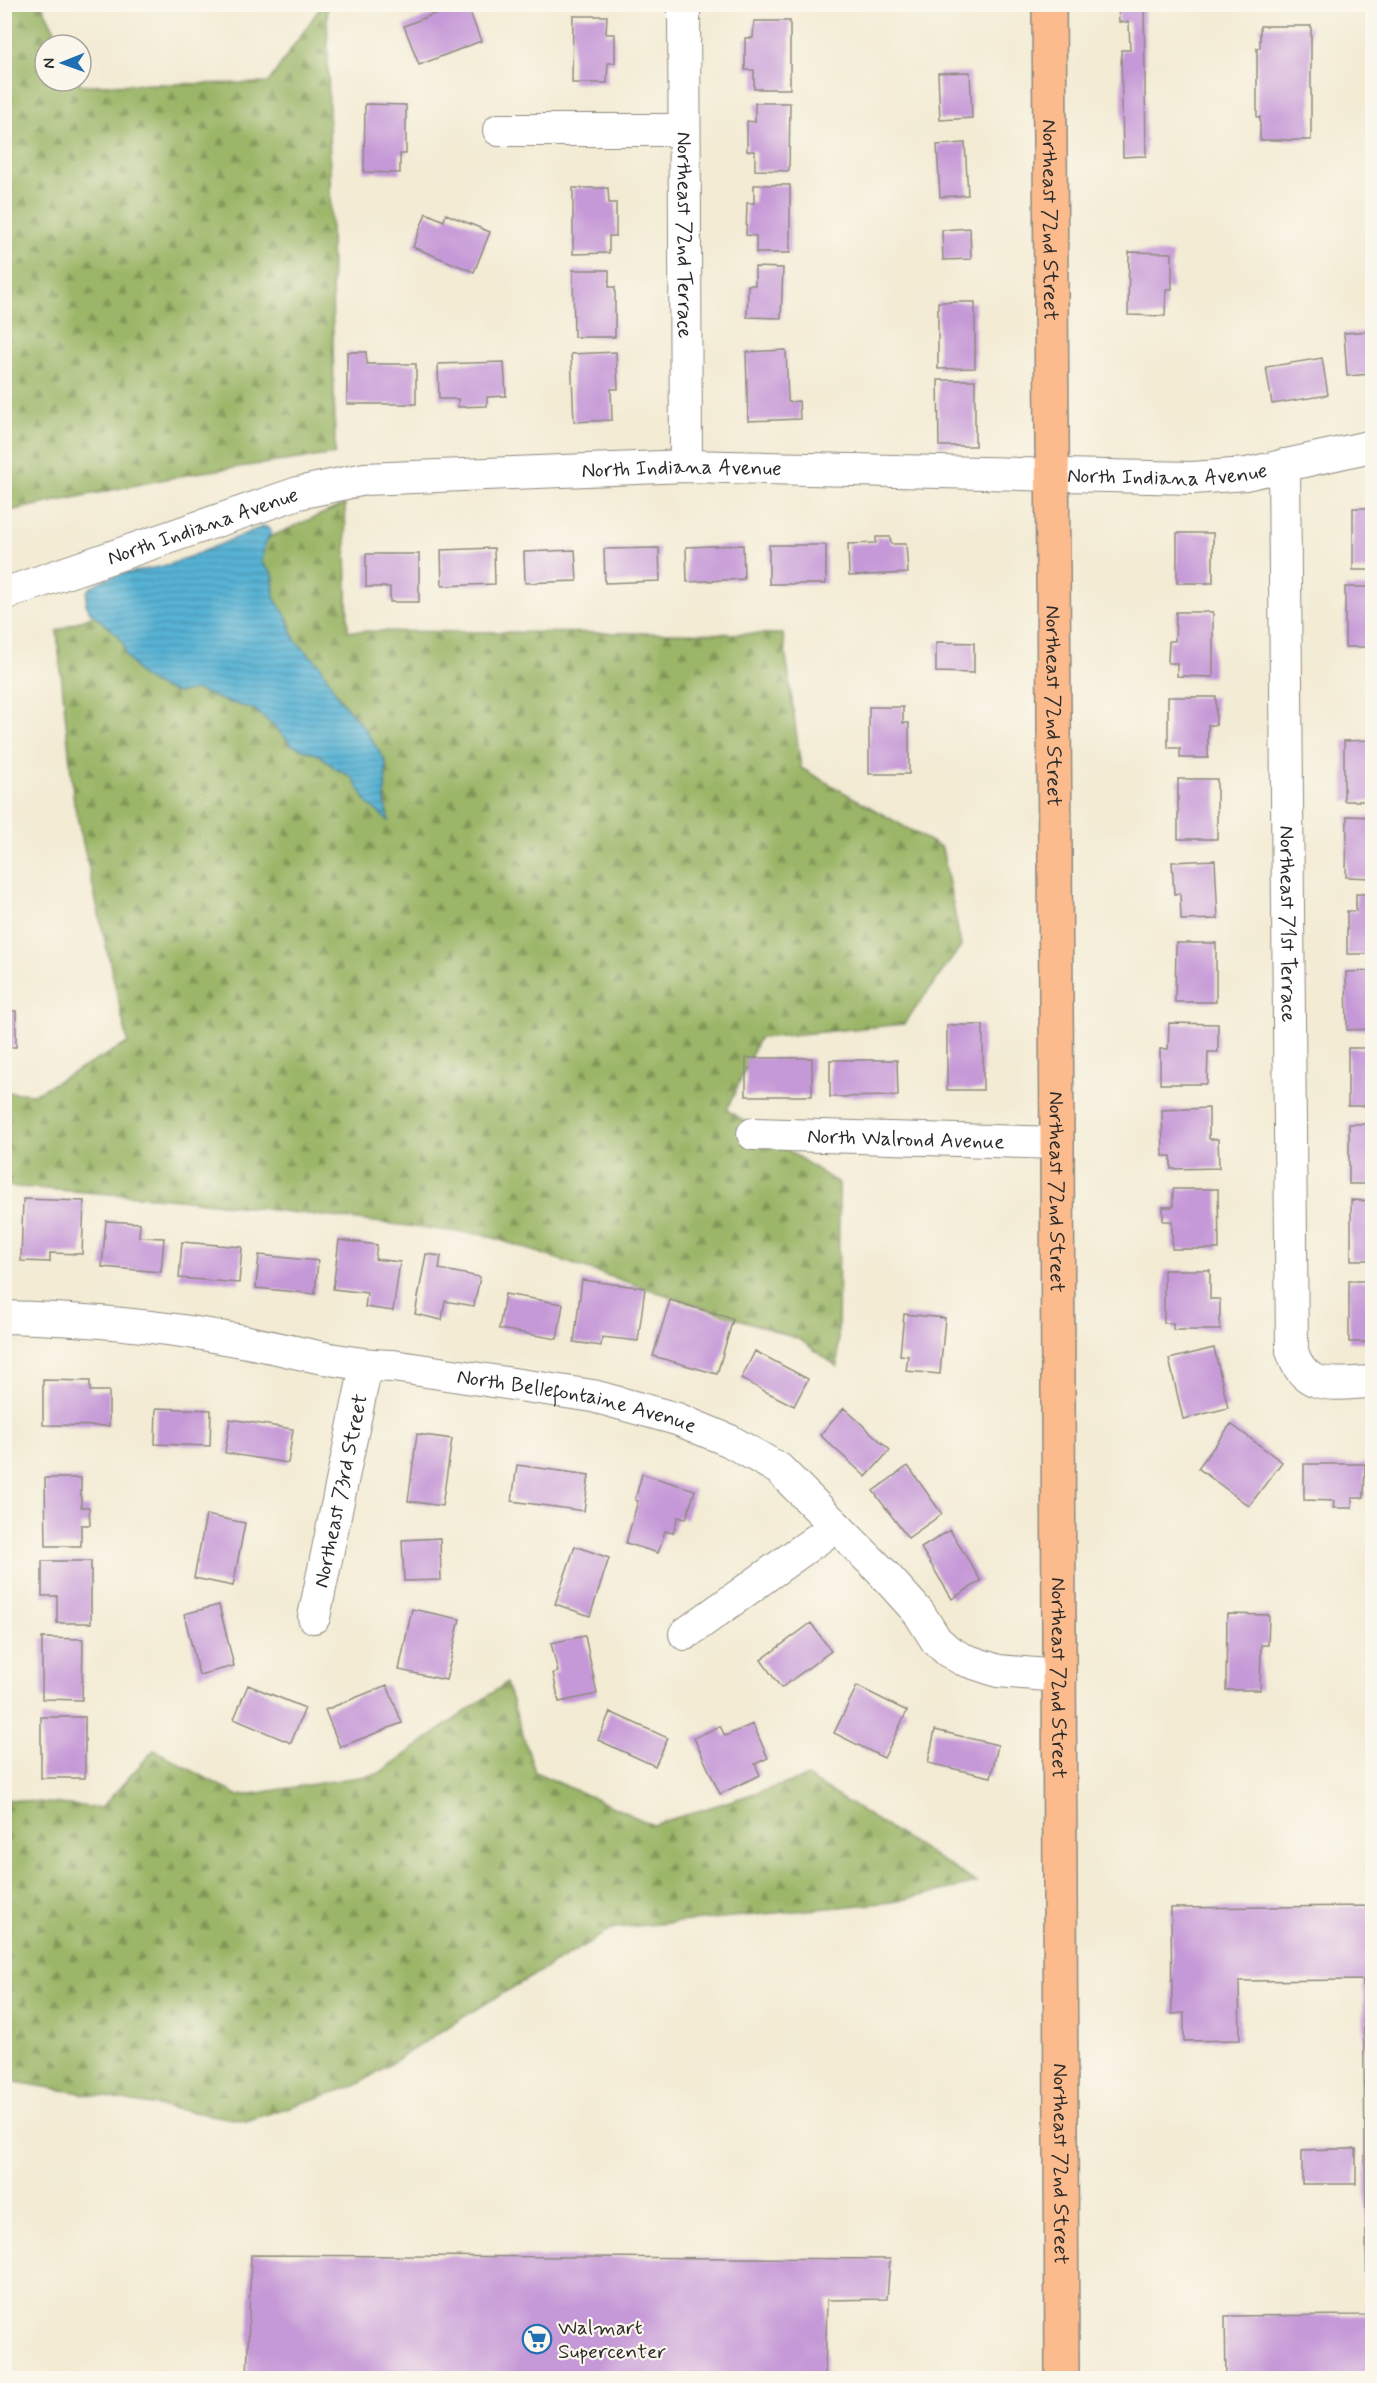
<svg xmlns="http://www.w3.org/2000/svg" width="1377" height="2383" font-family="Mynerve,sans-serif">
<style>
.forest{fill:url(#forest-firs);stroke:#63704a;stroke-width:1.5}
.water{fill:url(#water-rules);stroke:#406e80;stroke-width:1.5}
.building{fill:#c598d7}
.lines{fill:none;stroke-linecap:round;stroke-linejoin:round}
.minor-casing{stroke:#8f8b80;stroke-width:34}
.major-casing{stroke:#8f8b80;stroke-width:36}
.minor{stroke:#fff;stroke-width:32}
.major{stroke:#fbbb8d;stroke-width:33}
.labels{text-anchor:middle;stroke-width:4.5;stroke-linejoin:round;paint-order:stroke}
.street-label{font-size:21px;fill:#2b2b2b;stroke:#fbf7ec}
.poi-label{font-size:21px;fill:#2b2b2b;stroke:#fbf7ec;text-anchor:start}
</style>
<defs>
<pattern id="forest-firs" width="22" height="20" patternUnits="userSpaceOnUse" patternTransform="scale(1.5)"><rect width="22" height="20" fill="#9bb668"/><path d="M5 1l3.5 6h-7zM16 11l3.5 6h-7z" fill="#7f9456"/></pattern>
<pattern id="water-rules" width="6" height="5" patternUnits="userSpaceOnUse" patternTransform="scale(1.5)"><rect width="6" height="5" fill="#56b2d4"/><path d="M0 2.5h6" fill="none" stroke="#4791ac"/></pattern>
</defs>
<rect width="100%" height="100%" fill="#fbf7ec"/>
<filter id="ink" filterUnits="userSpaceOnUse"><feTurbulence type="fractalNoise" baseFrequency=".0167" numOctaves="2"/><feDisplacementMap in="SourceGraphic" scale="12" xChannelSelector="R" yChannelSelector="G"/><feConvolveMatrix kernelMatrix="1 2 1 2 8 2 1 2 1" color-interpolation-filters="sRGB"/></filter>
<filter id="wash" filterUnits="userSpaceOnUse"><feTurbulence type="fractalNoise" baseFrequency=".008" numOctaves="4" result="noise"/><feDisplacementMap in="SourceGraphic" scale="24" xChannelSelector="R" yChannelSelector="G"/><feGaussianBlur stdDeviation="1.35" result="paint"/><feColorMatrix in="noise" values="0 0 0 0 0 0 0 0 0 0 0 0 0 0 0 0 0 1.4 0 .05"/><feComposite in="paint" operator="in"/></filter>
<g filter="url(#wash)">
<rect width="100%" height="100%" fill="#f3ebd4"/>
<path class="forest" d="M4,5H42L62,45H45V81H79L81,85L268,83L322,5H327L335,454L195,473L8,511L4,496Z
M345,504L348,631L783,634L801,768L942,848L961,946L904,1024L759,1038L727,1110L839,1184L838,1367L799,1339L485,1235L179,1199L5,1186L4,1092L34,1094L128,1043L74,803L57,631Z
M506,1683L535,1772L653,1825L807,1777L977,1883L893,1902L614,1928L468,2014L357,2085L246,2121L5,2080V1799L101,1808L154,1750L239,1796L378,1774Z"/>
<path class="water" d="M265,526L272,531L264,547L262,563L273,574L274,598L286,615L295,640L320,665L339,698L365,729L386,762L385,802L389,821L368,804L352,777L336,769L321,756L292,745L275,727L253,709L224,701L197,690L177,693L162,688L142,677L126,656L124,645L118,635L90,612L86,604L87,591C107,570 143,573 170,564C202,553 233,538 265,526Z"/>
<g id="blocks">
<path class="building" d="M459,4H467L481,41L419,65L404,26Z
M753,4H789V7L752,8Z
M1118,4H1144L1146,156L1123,157L1121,50H1130L1129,22H1119Z
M573,16H607L606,34H615V63H608L607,83H572Z
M754,21H790V89H754V70H745V38H753Z
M1260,26H1311V140H1260V117H1257V48H1260Z
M970,72L972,118L940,120L938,73Z
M755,103H790L789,171L755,170V151H747V121L755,122Z
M365,104L406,105V154H400V173L364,172Z
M965,143L968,195L940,197L937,145Z
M754,185H790V253H756V236L746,235L747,203H754Z
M573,188H608L609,203H616V236H609V253L573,254Z
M426,213L444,221L446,214L490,232L474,272L413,247Z
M970,228L971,259L943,260L942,230Z
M1129,252L1172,253V289H1166L1165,316L1128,315Z
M755,267L783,268L781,318L747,317L748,285H755Z
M573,270H609V287H615V337H574Z
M938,302H975V368L938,369Z
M1372,331V374L1347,376L1344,333Z
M786,350L788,402L799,401L800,419L748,421L746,352Z
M347,352H366L367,364H416V404H347Z
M616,352L618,389H611L612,420L574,422L571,354Z
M1322,358L1328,395L1272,404L1266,367Z
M504,362L506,396L487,397V406L458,407V399H439L438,364Z
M938,380H975V446H939Z
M1353,508H1372V570H1353Z
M1177,533H1213V583H1177Z
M876,537H890L891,544H906L908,573L849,576L848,544L876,543Z
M743,545L744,579L687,582L686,547Z
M769,545H826V584H769Z
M494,548L495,584L442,586L441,550Z
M659,548L660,581L605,583L604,549Z
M575,550L577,581L525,583L524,552Z
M366,554H419V602H390V587H366Z
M1345,587H1372V647H1345Z
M1176,612H1213V677L1177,676V663H1168L1169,641H1175Z
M936,642L974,643V673L936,672Z
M1168,697H1216V725H1208V758H1180V748H1168Z
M869,707H903V723H909V774H869Z
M1372,740V801H1344V741Z
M1178,779H1217V839H1178Z
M1347,816L1372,817V878L1346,877Z
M1215,860L1218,919L1181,920L1180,893L1174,894L1172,862Z
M1356,894H1372V954H1347V911H1356Z
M1176,943H1216V1002H1175Z
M1372,971V1029L1347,1030L1346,972Z
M4,1011H16V1047H4Z
M1169,1023L1218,1024V1052H1208L1207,1084H1160V1049H1168Z
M947,1025H983V1090H947Z
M1348,1048H1372V1106H1348Z
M746,1058H812V1096H746Z
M830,1060H897L898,1096L830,1097Z
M1209,1108V1139H1218L1219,1168L1171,1169V1156H1163L1162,1110Z
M1349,1124H1372V1184H1349Z
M1173,1189H1218L1219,1249H1172V1221H1163V1207H1173Z
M23,1199L84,1201L82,1254L50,1253V1262L21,1261Z
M1351,1200L1372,1201V1260H1351Z
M106,1221L140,1223L139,1237L164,1238L161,1272L102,1267Z
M339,1240L377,1245L375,1259L400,1262L393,1311L365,1307L367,1293L333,1289Z
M182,1242L242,1247L239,1283L179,1278Z
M426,1254L441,1256L439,1269L480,1277L474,1306L445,1301L442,1320L415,1314Z
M259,1255L318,1261L315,1294L256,1288Z
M1164,1270H1210V1299H1220V1330H1173V1323H1164Z
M582,1280L645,1288L638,1341L602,1337L601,1346L574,1342Z
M1349,1281H1372V1342H1349Z
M505,1294L563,1304L557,1339L499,1329Z
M670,1300L733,1319L717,1374L653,1356Z
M904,1314L945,1318L940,1374L906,1371L908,1356L900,1355Z
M1214,1348L1228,1408L1183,1419L1169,1359Z
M755,1351L808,1379L794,1406L741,1379Z
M43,1380L90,1381V1391H109V1426L43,1425Z
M156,1408L211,1410L210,1446L155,1444Z
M844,1408L890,1450L866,1477L820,1435Z
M230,1419L293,1429L288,1463L225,1453Z
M1231,1424L1282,1462L1249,1506L1198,1468Z
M417,1434L452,1439L442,1506L408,1501Z
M1304,1464H1365L1364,1498H1352V1508H1333L1334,1501L1304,1500Z
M517,1465L589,1475L584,1511L512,1501Z
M908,1466L942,1514L908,1538L873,1491Z
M642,1474L695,1490L686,1519L678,1517L673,1533L665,1531L658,1553L626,1543L638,1501L635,1500Z
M45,1478H81V1507H89L90,1525H81V1546H46Z
M206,1515L245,1523L233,1586L194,1578Z
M950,1530L981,1581L952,1599L921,1548Z
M440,1538L441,1580L404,1581L402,1540Z
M575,1546L609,1558L590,1616L555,1604Z
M42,1561H91V1623H57V1596H42Z
M219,1605L234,1666L199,1675L184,1614Z
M412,1609L460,1619L446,1680L399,1670Z
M1227,1614L1269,1615L1268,1645H1261L1260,1690H1226Z
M811,1623L831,1651L781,1688L761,1660Z
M585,1636L597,1694L559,1702L553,1673L558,1672L551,1643Z
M42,1638L83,1639L82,1700L42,1699Z
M248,1685L305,1708L291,1743L234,1719Z
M387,1685L402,1723L340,1747L325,1710Z
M857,1686L907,1711L884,1758L834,1733Z
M610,1712L668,1738L655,1766L598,1740Z
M41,1717H85V1778H41Z
M753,1724L768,1758L755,1764L760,1775L720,1794L694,1738L720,1726L725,1736Z
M935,1730L998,1745L991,1777L928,1763Z
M1372,1906V2378H1226L1225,2316L1367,2315L1363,1980L1239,1981L1240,2040L1184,2041V2013L1172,2014L1171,1908Z
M1331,2149H1356V2184H1302V2150Z
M251,2255L890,2259L887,2299L827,2300L825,2378H247Z"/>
</g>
</g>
<g filter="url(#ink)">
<use href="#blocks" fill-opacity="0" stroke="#8f8b80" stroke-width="1.5"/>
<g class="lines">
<g class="minor-casing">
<g id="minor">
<path id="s1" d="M684,4L686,466"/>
<path d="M499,130H684"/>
<path id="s2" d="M1284,465L1292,1351C1304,1393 1337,1383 1372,1382"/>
<path id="s3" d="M4,594L298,493L365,479L686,466L1193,478L1246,474L1372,446"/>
<path id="s4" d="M753,1134L1057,1143"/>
<path id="s5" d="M4,1317C80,1319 157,1325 231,1339C285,1348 338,1365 393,1366L593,1396L677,1419L730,1441L779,1469L882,1572L919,1613L936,1640L948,1651L962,1659L998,1671L1060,1676"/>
<path id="s6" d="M314,1617L366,1366"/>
<path d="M685,1634L836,1526"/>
</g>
</g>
<g class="major-casing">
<g id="major">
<path id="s7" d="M1049,4L1057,1143L1062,2378"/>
</g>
</g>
<use href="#minor" class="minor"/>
<use href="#major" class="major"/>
</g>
</g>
<defs>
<g id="supermarket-ring" transform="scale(1.5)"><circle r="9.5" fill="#fbf7ec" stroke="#1f6fb2" stroke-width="1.5"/><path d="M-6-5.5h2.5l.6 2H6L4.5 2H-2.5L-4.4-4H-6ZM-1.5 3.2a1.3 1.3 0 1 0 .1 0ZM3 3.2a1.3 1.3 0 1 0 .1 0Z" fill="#1f6fb2"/></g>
</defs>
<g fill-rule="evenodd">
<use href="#supermarket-ring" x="537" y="2339"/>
</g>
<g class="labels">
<g class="street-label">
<text dy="7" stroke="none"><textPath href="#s7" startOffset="216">Northeast 72nd Street</textPath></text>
<text dy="7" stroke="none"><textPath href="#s1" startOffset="231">Northeast 72nd Terrace</textPath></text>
<text dy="7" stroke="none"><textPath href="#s3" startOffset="696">North Indiana Avenue</textPath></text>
<text dy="7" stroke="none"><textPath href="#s3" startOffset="1182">North Indiana Avenue</textPath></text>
<text dy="7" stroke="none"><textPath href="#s3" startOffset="210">North Indiana Avenue</textPath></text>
<text dy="7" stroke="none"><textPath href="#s7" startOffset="702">Northeast 72nd Street</textPath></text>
<text dy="7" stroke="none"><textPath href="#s2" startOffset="459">Northeast 71st Terrace</textPath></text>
<text dy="7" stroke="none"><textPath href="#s4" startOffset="153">North Walrond Avenue</textPath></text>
<text dy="7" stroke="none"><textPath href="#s7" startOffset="1188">Northeast 72nd Street</textPath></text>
<text dy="7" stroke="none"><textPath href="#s5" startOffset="580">North Bellefontaine Avenue</textPath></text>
<text dy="7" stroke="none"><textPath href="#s6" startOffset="129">Northeast 73rd Street</textPath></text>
<text dy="7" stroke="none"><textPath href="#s7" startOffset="1674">Northeast 72nd Street</textPath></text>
<text dy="7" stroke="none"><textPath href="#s7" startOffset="2160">Northeast 72nd Street</textPath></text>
</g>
<g class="poi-label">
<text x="558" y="2334">Walmart<tspan x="558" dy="24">Supercenter</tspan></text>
</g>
</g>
<rect width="1377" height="2383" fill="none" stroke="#fbf7ec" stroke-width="24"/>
<g transform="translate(63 63) rotate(269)"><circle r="28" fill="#fbf7ec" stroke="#a8a59f" stroke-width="1.5"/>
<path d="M0-4.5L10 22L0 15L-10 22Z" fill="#1f6fb2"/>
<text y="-9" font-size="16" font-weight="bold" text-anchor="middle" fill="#2b2b2b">N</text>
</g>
</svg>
